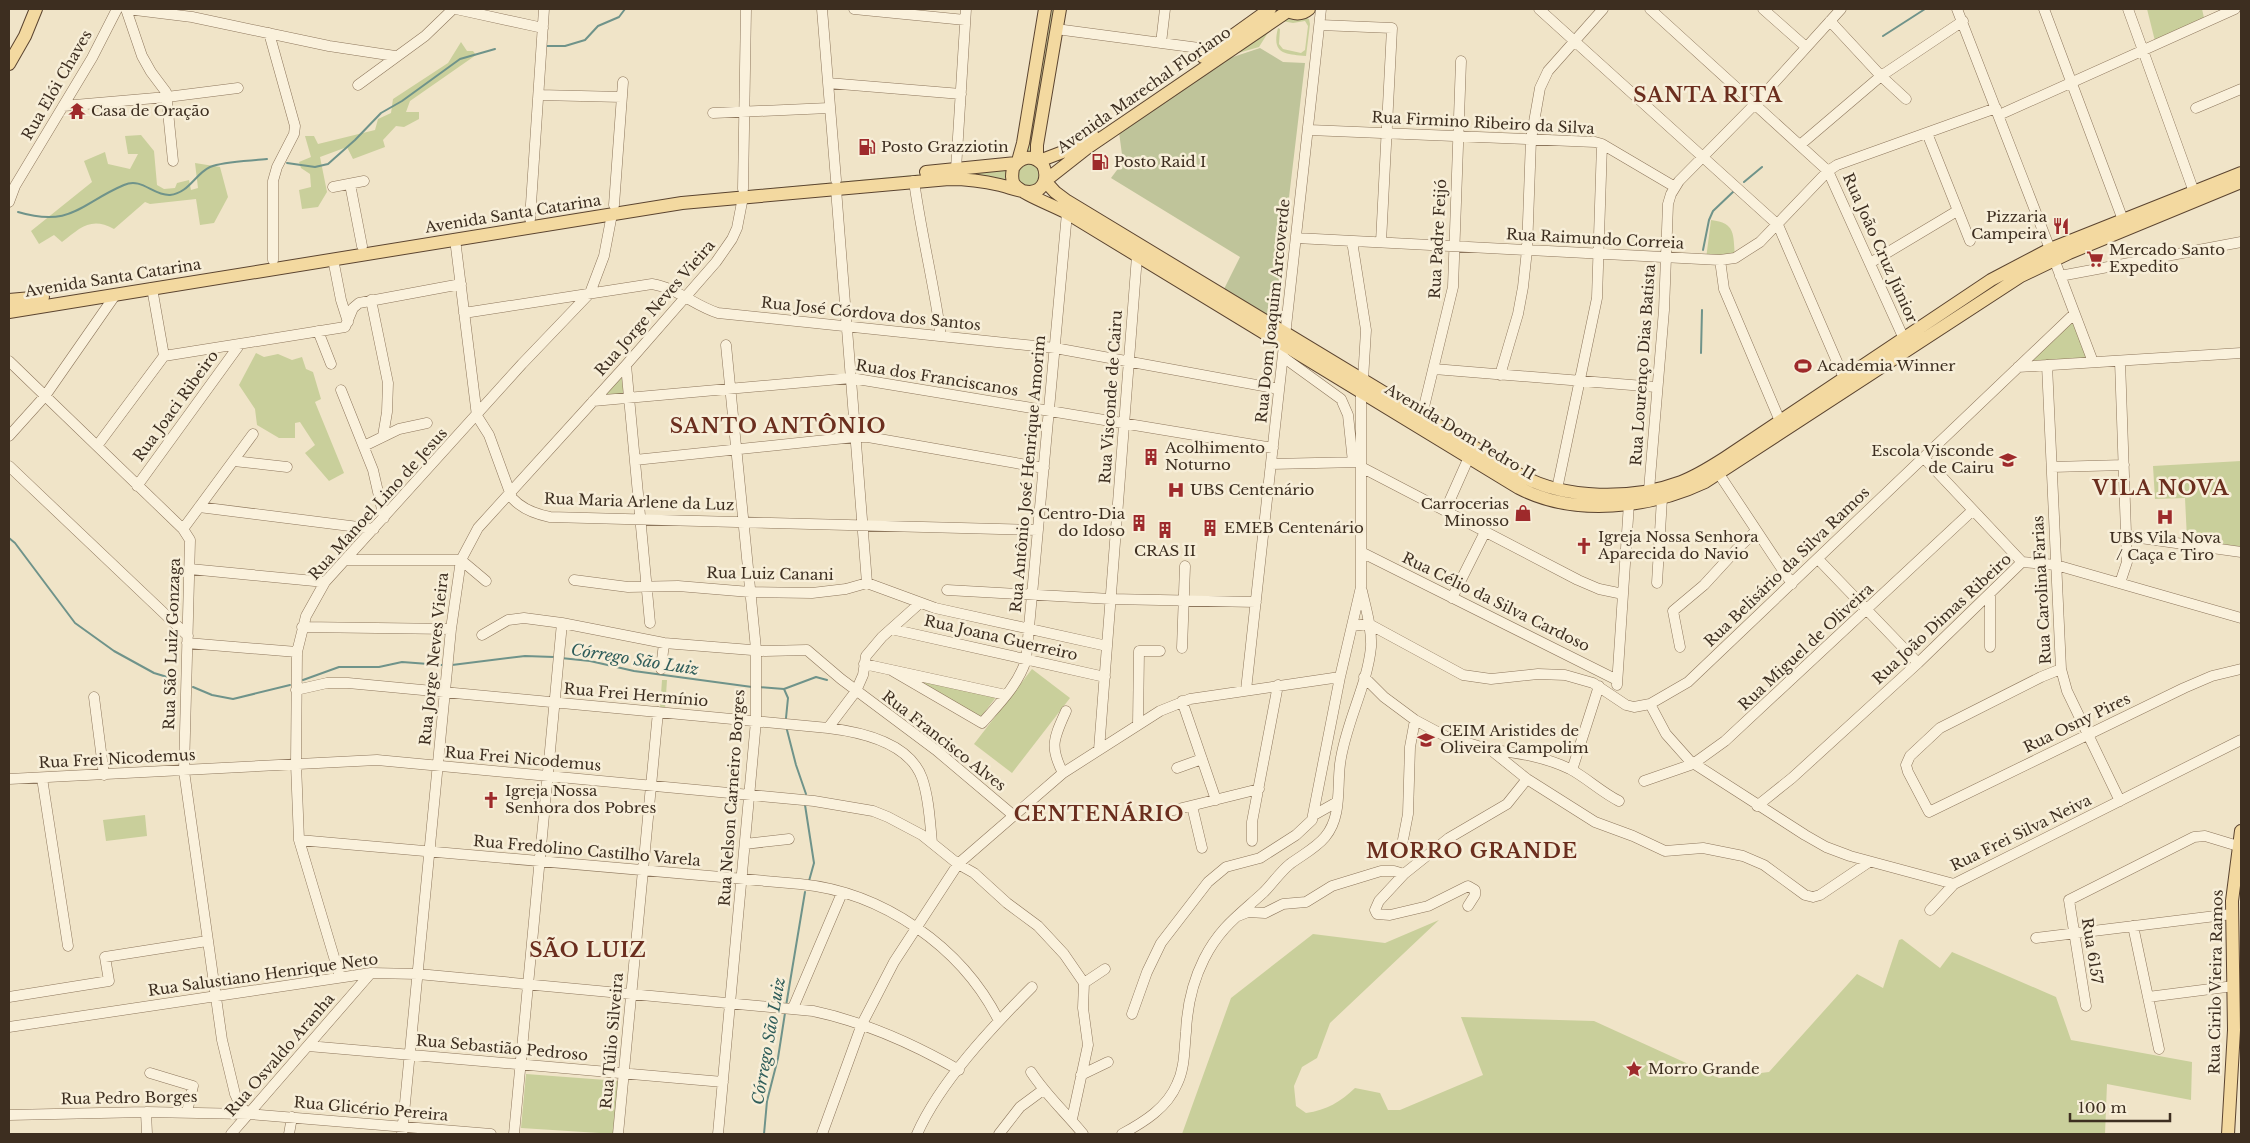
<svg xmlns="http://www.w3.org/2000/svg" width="2250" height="1143" font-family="'Libre Baskerville',serif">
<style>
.green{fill:#c9cf9b}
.cemetery{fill:#bfc49a}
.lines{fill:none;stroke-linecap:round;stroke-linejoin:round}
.stream{stroke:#6f938a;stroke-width:2}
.minor-casing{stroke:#8d765c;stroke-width:11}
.major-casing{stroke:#5b4430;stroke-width:14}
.minor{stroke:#faf1dc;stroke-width:10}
.major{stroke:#f3d9a0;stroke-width:12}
.labels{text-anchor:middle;stroke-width:5;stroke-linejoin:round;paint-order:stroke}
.street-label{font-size:15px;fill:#3d2e20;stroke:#f7eed8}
.poi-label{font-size:15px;fill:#3d2e20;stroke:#f7eed8;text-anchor:start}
.water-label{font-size:16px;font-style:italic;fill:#2f5d5a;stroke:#f7eed8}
.district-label{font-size:20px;font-weight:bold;letter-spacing:1px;fill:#6b2e1e;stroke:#f7eed8}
</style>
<rect width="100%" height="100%" fill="#f0e4c8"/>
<path class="green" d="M1052,9H1057L1034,153L1023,154L1030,140Z
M2147,9H2202L2205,22L2156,45Z
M1305,17L1309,19L1310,24L1306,56C1286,54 1271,55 1278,28L1280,29L1279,44L1283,49L1301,53L1305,50L1308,26L1305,21L1293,23L1282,21L1269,31L1259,47L1221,58L1284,18L1295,20Z
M461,42L467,51H473L476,55L410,101L406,112H419V119L404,127L396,126L383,140L385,147L353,159L347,147L320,157L327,192L318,207L302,209L299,190L311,187L310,174L301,168L299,162L311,157L305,136H314L318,144L375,130L378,119L391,113L393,99L448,63Z
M141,135L154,151L157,185L164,189L175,188L177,183L189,180L191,190L198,188L195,163L220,167L228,197L214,223L200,225L196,199L150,204L145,202L114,229C91,216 80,228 62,242L54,235L39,244L31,231L92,182L84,161L105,152L108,164L130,169L138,154H128L125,136Z
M1018 175a11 11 0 1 1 22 0a11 11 0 1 1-22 0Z
M1010,166L1013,184L991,177L687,199L63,299L17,305L687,196Z
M1711,220C1736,223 1733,234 1735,256L1706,259Z
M2073,322L2087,360L2030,362Z
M256,353L264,357L278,354L292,360L302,357L306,369L313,372L321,399L315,402L344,473L329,481L305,453L315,445L300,422L295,423V438H279L257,425L255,409L239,385Z
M623,373L626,395L601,397Z
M2241,461V547L2187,539L2185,498L2155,499L2153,466Z
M1032,669L1070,698L1012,773L974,744Z
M662,680H667L665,710L660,709Z
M920,681L997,696L979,719L920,684Z
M145,815L147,836L106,841L103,820Z
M1439,920L1330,1023L1317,1058L1302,1067L1294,1086L1296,1106L1306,1113C1327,1110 1340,1102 1355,1088L1380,1093L1388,1110H1400L1483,1075L1461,1017L1594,1021L1719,1078L1769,1072L1857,974L1883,988L1899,940L1902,939L1940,968L1952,952L2056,997L2071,1040L2192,1062L2191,1100L2107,1084L2105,1134H1182L1231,998L1313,934L1385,943Z
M526,1074L619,1081L615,1134L521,1128Z"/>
<path class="cemetery" d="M1260,48L1283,62L1305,63L1275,315L1270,318L1224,289L1240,257L1111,178L1123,162L1119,132L1221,61Z"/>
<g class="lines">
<path class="stream" d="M1883,36L1925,9
M547,46H565L585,40L598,26L619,17L625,9
M287,163L315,167L328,164L355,140L381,113L402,101L460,59L495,49
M1744,182L1762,167
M18,212C72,228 81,203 124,185C142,177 153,196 170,195C189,193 195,174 210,167C224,161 251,161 267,159
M1703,250L1709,220L1713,211L1734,191
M1701,353L1702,310
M9,538L15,543L75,623L114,651L154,673L177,680
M561,658L590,661L634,671L752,687
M452,665L525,656L554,657
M303,680L339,667H379L402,662L442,665
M193,687L212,695L233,699L290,685
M759,687L784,689L816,677L827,680
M784,689L788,698L786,718
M787,730L796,765L806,794
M805,805L814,863L809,881
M786,1006L805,892
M764,1134L767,1101L778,1058L785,1013"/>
<g class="minor-casing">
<path id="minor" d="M126,9L142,56L151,72L166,92L173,161
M127,9L192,17L329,46L395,56
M456,9L543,28
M822,9L836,180
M854,9L965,20
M1539,9L1778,225L1844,378
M1650,9L1828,171L1904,339
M1763,9L1806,47
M1957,9L2050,249
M2044,9L2123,220
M2128,9L2194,192
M1830,21L1881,76L1906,99
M1320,25L1392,28L1381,242
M1056,29L1214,50
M269,33L295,126L294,134L277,167L273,181V260
M1161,43L1165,9
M828,83L961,94
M358,85L425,36L453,9
M539,95L622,97
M63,106L167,97L238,88
M2196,108L2241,89
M713,113L829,108
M1999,115L2235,9
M1309,130L1595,142L1602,144L1675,187
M1927,133L1970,241
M1800,145L1881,76L1963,21
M956,169L966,9
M914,181C921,233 934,284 941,336
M350,184L362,246
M333,187L364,181
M743,189L746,9
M836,189L867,583
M9,202L15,186L92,58L117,9
M614,205L623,82
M530,219L544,9
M1296,238L1720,260L1724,289L1780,421
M455,239L477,416L489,435L512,498C522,509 535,514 550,517L1038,530
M1352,241L1366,330L1363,380
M333,259L341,300L348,322
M2054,259L2093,362
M1720,260L1735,258L1760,242L1828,171L1837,165L1996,108
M1870,263L1957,211
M2060,276L2241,242
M371,300L388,383L387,412L383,436
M464,313L652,284C677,288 695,306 718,313L1055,348L1279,389
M318,331L331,364
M164,356L345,327L353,308L359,303L461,284
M1283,357L1341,399L1348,415L1353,462
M9,361L183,529L190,540L184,771L222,1040L235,1094L241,1107L249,1114
M626,365L650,623
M2047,365L2061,669L2067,691L2120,801
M2018,367L2241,353
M1434,369L1656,387
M1500,375L1518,314L1523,287L1527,250L1531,139L1540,88L1548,71L1603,9
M341,390L373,470L384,518
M593,401L851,378L1273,448
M1422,415L1453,287L1461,61
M9,436L45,396L116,294
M97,446L164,356L152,288
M364,446L399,429L427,423
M1924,458L2022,562
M635,460L855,437H868L1044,468
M234,461L287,467
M1271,464L1360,462
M9,466L188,636
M1361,467L1578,580L1599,589L1623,594
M2052,467L2124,465
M1719,474L1792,584
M137,486L240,344
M1557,489L1597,298L1602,144
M1649,490L1664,310L1668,204L1671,194L1679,181L1755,104L1841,9
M199,507L374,529
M1445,511L1469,457
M183,529L253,434
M2126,536L2241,552
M1361,552L1617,680
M1818,559L1918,663
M345,560H461L486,581
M190,569L325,582
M574,580L628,587L678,586L750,592L812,593L846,589L867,583L935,608L1107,646
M1657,583L1662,498
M2120,583L2127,562L2120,361
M947,590L1111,599L1256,602
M1990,594V647
M1452,598L1485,532
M1352,626L1369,624L1463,675L1491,679L1538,674L1565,675L1593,683L1626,705L1634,707L1650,704L1688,682L2074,314
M302,627L451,629
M891,629L1105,677
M482,635L508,620L524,618L562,623L664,643L765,651L807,650L841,679L936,750L1013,815
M187,643L297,652
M1680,647L1673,611L1704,585L1737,549L1756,531
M1182,648L1185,566
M864,664L1006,695
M661,669L664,643
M2061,669L2041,677L1940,728L1910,756L1906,765L1908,772L1929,812L2184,688L2212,676L2241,669
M891,670L982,723C999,704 1018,685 1026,660L1067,213
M1364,677L1384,697L1415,720L1445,736L1491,750L1527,779L1595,822L1633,836L1665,851L1703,848L1743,856L1764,865L1805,895L1813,897L1820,895L1869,862
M1617,685L1629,503
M296,690L327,683H348L828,728C861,732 909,742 922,778C929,798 930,822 932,843
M1246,690L1321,9
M94,697L104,775
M1182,701L1216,800
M1650,704L1666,734L1690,761L1805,835L1826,847L1850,856L1954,884L2241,740
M1138,725L1139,651H1160
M828,728L856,691L863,675L866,656L882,637L920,603
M1099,750L1137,256
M1492,750C1520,753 1545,757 1570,769C1587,778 1601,792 1619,801
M1177,768L1202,759
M1572,770L1599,686
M1063,773C1049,746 1054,738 1066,711
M42,778L68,946
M9,779L377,760L814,801L873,811L888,817L922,835L958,864L974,873L1007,903L1038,926L1064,954L1084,983L1083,1008L1088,1045L1072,1119
M1644,781L1693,764L1725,741L1973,510
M1192,806L1202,848
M1757,806L1792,778L1918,663L2022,562L2056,565L2241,618
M1170,811L1259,789
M1314,815L1337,802
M299,840L800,884C883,892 962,947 999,1021
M1252,841V822L1278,685
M745,844L789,839
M1401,850L1408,814L1410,747L1415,720
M1468,906L1475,895V890L1468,886L1428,906L1390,915L1377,914L1375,910L1379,901L1404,874L1449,838L1507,804L1527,779
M1930,910L1954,884
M1238,916L1248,912L1265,913L1283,904L1306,902L1332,886L1381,871H1394L1404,874
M2133,926L2159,1049
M2036,938L2232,914
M340,977L299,840L296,764L297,652L306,616L325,582L522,364L590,293L604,256L612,214
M1084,983L1105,969
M9,997L109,981L105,957L207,941
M2148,997L2234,986
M2086,1006L2069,900L2194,837L2205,836L2238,846
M793,1008L842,893
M1132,1014L1147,972L1161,943L1208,882L1226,867L1260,858L1296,835L1312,820L1340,677
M9,1027L371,973L418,974L813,1011C865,1022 912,1043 959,1070
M308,1046L723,1082
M1031,1072C1046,1095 1066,1113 1083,1134
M150,1073L193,1086L187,1112
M1081,1075L1108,1062
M146,1112L147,1134
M9,1115L146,1112L249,1114L491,1134
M231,1134L371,973
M289,1134L292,1117
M402,1134L451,629L461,560L478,528L626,365L716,262L732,239L737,228L743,197
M514,1134L562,623
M618,1134L658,712
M718,1134L756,721V649L726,345
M822,1134L862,1024L894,962L958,864L1063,773L1160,711L1190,699L1340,677L1361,587V392
M917,1134C940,1082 992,1027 1032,987
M999,1134L1020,1107L1043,1090
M1122,1134C1144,1122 1167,1108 1177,1084C1185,1068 1184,1050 1186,1032C1187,1008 1193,981 1204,959C1220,927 1239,915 1264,892C1273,883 1280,872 1290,864C1302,855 1316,848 1325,837C1342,817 1337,788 1340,764C1345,724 1367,687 1371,647C1372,628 1366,609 1362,591"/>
</g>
<g class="major-casing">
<path id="major" d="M1286,9C1293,15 1302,15 1309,9
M1288,11L1087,148L1045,181L1055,192L1067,201L1520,475C1565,500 1633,500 1681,482C1697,476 1711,467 1725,458L1991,280L2050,249L2241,173
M1203,57L1270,9
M9,64L25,36L36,9
M1037,159V145L1060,9
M1018,161L1023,143L1045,9
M1039,161L1068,150L1092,134
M926,172L1016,163
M9,300L43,297
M9,312L682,203L949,179C966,179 983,181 1000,185C1009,187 1020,192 1030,192C1045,191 1048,176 1043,165C1033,154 1021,156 1013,168C1012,174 1011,179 1014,184C1021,194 1055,206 1067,213L1519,488C1575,517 1650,508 1705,482L2021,276L2069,253L2241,182
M2228,1134L2234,1030L2232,901L2241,831"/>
</g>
<use href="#minor" class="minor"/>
<use href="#major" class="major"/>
</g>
<defs>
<g id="temple-bare" transform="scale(1.35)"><path d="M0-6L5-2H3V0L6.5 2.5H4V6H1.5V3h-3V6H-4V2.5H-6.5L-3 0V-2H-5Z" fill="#9e2a2b" stroke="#f7eed8" stroke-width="2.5" paint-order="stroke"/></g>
<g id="fuel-bare" transform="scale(1.35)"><path d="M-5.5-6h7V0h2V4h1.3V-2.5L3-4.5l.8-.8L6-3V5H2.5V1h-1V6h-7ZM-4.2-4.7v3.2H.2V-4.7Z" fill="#9e2a2b" stroke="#f7eed8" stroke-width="2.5" paint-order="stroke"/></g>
<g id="restaurant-bare" transform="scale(1.35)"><path d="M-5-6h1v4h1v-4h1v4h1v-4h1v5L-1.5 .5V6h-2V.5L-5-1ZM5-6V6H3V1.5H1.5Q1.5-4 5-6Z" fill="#9e2a2b" stroke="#f7eed8" stroke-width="2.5" paint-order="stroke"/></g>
<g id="supermarket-bare" transform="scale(1.35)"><path d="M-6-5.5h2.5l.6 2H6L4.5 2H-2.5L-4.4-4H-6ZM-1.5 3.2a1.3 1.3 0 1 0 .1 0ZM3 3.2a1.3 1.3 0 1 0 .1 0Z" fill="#9e2a2b" stroke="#f7eed8" stroke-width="2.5" paint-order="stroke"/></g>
<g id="stadium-bare" transform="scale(1.35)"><path d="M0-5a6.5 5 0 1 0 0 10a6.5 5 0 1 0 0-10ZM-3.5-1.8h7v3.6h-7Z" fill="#9e2a2b" stroke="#f7eed8" stroke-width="2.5" paint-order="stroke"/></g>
<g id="building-bare" transform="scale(1.35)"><path d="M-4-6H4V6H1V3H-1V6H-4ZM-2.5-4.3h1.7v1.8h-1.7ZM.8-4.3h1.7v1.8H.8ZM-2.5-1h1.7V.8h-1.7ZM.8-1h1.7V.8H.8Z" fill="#9e2a2b" stroke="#f7eed8" stroke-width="2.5" paint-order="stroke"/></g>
<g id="school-bare" transform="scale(1.35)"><path d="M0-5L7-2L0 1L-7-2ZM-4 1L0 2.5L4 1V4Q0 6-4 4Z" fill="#9e2a2b" stroke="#f7eed8" stroke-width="2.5" paint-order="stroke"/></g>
<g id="hospital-bare" transform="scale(1.35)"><path d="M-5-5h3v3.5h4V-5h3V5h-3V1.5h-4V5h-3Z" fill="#9e2a2b" stroke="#f7eed8" stroke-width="2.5" paint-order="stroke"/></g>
<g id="shop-bare" transform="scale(1.35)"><path d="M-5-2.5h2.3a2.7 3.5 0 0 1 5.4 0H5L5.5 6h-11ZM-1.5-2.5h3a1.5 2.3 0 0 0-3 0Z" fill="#9e2a2b" stroke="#f7eed8" stroke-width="2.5" paint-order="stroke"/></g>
<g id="church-bare" transform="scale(1.35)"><path d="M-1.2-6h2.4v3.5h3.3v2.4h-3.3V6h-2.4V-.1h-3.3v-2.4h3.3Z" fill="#9e2a2b" stroke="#f7eed8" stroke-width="2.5" paint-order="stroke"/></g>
<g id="sight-bare" transform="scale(1.35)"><path d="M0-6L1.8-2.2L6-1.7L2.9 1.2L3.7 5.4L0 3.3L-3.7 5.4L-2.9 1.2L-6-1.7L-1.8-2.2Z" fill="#9e2a2b" stroke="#f7eed8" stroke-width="2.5" paint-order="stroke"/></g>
</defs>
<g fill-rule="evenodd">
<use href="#temple-bare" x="77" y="111"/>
<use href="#fuel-bare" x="867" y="147"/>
<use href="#fuel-bare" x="1100" y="162"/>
<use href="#restaurant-bare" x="2061" y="226"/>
<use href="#supermarket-bare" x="2095" y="259"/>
<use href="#stadium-bare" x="1803" y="366"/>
<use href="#building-bare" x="1151" y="457"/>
<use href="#school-bare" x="2008" y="460"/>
<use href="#hospital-bare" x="1176" y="490"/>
<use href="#shop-bare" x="1523" y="513"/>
<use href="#hospital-bare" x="2165" y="517"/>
<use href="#building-bare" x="1139" y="523"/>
<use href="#building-bare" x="1210" y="528"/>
<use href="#building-bare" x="1165" y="530"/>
<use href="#church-bare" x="1584" y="546"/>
<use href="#school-bare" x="1426" y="740"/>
<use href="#church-bare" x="491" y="800"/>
<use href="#sight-bare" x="1634" y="1069"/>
</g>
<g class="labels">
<g class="street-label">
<text transform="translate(57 85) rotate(-60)" y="5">Rua Elói Chaves</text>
<text transform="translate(1144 90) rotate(-35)" y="5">Avenida Marechal Floriano</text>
<text transform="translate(1483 123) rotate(3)" y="5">Rua Firmino Ribeiro da Silva</text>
<text transform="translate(513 214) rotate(-9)" y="5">Avenida Santa Catarina</text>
<text transform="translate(1438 239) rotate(-87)" y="5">Rua Padre Feijó</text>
<text transform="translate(1595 239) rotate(3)" y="5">Rua Raimundo Correia</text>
<text transform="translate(1880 248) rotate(66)" y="5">Rua João Cruz Júnior</text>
<text transform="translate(113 278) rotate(-9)" y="5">Avenida Santa Catarina</text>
<text transform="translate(655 308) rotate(-49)" y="5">Rua Jorge Neves Vieira</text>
<text transform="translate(1273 311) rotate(-84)" y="5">Rua Dom Joaquim Arcoverde</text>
<text transform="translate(871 314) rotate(6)" y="5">Rua José Córdova dos Santos</text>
<text transform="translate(1643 365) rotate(-86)" y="5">Rua Lourenço Dias Batista</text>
<text transform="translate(937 378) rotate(9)" y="5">Rua dos Franciscanos</text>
<text transform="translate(1111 397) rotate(-86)" y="5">Rua Visconde de Cairu</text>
<text transform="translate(176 406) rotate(-54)" y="5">Rua Joaci Ribeiro</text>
<text transform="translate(1460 432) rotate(31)" y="5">Avenida Dom Pedro II</text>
<text transform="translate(1028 474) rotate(-85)" y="5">Rua Antônio José Henrique Amorim</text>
<text transform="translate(639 502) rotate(2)" y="5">Rua Maria Arlene da Luz</text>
<text transform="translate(378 504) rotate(-48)" y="5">Rua Manoel Lino de Jesus</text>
<text transform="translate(1787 567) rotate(-44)" y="5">Rua Belisário da Silva Ramos</text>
<text transform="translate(770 574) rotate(1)" y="5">Rua Luiz Canani</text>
<text transform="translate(2042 590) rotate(-93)" y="5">Rua Carolina Farias</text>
<text transform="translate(1496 602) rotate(26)" y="5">Rua Célio da Silva Cardoso</text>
<text transform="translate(1942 619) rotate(-43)" y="5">Rua João Dimas Ribeiro</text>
<text transform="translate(1001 638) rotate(13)" y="5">Rua Joana Guerreiro</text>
<text transform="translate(172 644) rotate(-88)" y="5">Rua São Luiz Gonzaga</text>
<text transform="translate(1806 647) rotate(-43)" y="5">Rua Miguel de Oliveira</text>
<text transform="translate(434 659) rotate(-84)" y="5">Rua Jorge Neves Vieira</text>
<text transform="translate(636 695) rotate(5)" y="5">Rua Frei Hermínio</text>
<text transform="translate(2077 723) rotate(-26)" y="5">Rua Osny Pires</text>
<text transform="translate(944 741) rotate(38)" y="5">Rua Francisco Alves</text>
<text transform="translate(117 759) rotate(-3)" y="5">Rua Frei Nicodemus</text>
<text transform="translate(523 759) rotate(5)" y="5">Rua Frei Nicodemus</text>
<text transform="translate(732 798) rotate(-86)" y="5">Rua Nelson Carneiro Borges</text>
<text transform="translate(2021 833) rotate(-26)" y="5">Rua Frei Silva Neiva</text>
<text transform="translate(587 851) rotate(5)" y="5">Rua Fredolino Castilho Varela</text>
<text transform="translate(2092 951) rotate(81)" y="5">Rua 6157</text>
<text transform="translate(263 975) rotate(-8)" y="5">Rua Salustiano Henrique Neto</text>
<text transform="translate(2216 982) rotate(-89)" y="5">Rua Cirilo Vieira Ramos</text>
<text transform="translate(612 1041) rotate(-85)" y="5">Rua Túlio Silveira</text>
<text transform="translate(502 1048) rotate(5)" y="5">Rua Sebastião Pedroso</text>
<text transform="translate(280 1055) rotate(-49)" y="5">Rua Osvaldo Aranha</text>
<text transform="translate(129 1098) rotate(-1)" y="5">Rua Pedro Borges</text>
<text transform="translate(371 1109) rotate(5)" y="5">Rua Glicério Pereira</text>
</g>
<g class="poi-label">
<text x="91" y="116">Casa de Oração</text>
<text x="881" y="152">Posto Grazziotin</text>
<text x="1114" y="167">Posto Raid I</text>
<text x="2047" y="222" text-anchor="end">Pizzaria<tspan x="2047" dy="17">Campeira</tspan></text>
<text x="2109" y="255">Mercado Santo<tspan x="2109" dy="17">Expedito</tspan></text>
<text x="1817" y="371">Academia Winner</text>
<text x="1165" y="453">Acolhimento<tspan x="1165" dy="17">Noturno</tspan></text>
<text x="1994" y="456" text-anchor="end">Escola Visconde<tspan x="1994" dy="17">de Cairu</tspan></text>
<text x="1190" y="495">UBS Centenário</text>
<text x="1509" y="509" text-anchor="end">Carrocerias<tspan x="1509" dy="17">Minosso</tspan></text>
<text x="1125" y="519" text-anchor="end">Centro-Dia<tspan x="1125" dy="17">do Idoso</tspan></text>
<text x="1224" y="533">EMEB Centenário</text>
<text x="1598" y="542">Igreja Nossa Senhora<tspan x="1598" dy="17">Aparecida do Navio</tspan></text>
<text x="2165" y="543" text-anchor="middle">UBS Vila Nova<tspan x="2165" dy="17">/ Caça e Tiro</tspan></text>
<text x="1165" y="556" text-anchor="middle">CRAS II</text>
<text x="1440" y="736">CEIM Aristides de<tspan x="1440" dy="17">Oliveira Campolim</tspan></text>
<text x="505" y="796">Igreja Nossa<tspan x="505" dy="17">Senhora dos Pobres</tspan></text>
<text x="1648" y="1074">Morro Grande</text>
</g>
<g class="water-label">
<text transform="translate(635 659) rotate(9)" y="6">Córrego São Luiz</text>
<text transform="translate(768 1041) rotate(-80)" y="6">Córrego São Luiz</text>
</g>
<g class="district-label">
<text x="1708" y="102">SANTA RITA</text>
<text x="778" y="433">SANTO ANTÔNIO</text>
<text x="2161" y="495">VILA NOVA</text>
<text x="1099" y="821">CENTENÁRIO</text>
<text x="1472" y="858">MORRO GRANDE</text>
<text x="588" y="957">SÃO LUIZ</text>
</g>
</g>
<rect width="2250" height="1143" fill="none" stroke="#3d2e20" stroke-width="20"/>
<path d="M2070 1113v8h100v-8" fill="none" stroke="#3d2e20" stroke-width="2.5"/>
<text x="2078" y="1113" font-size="15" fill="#3d2e20" stroke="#f7eed8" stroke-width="4" paint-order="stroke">100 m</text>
</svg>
